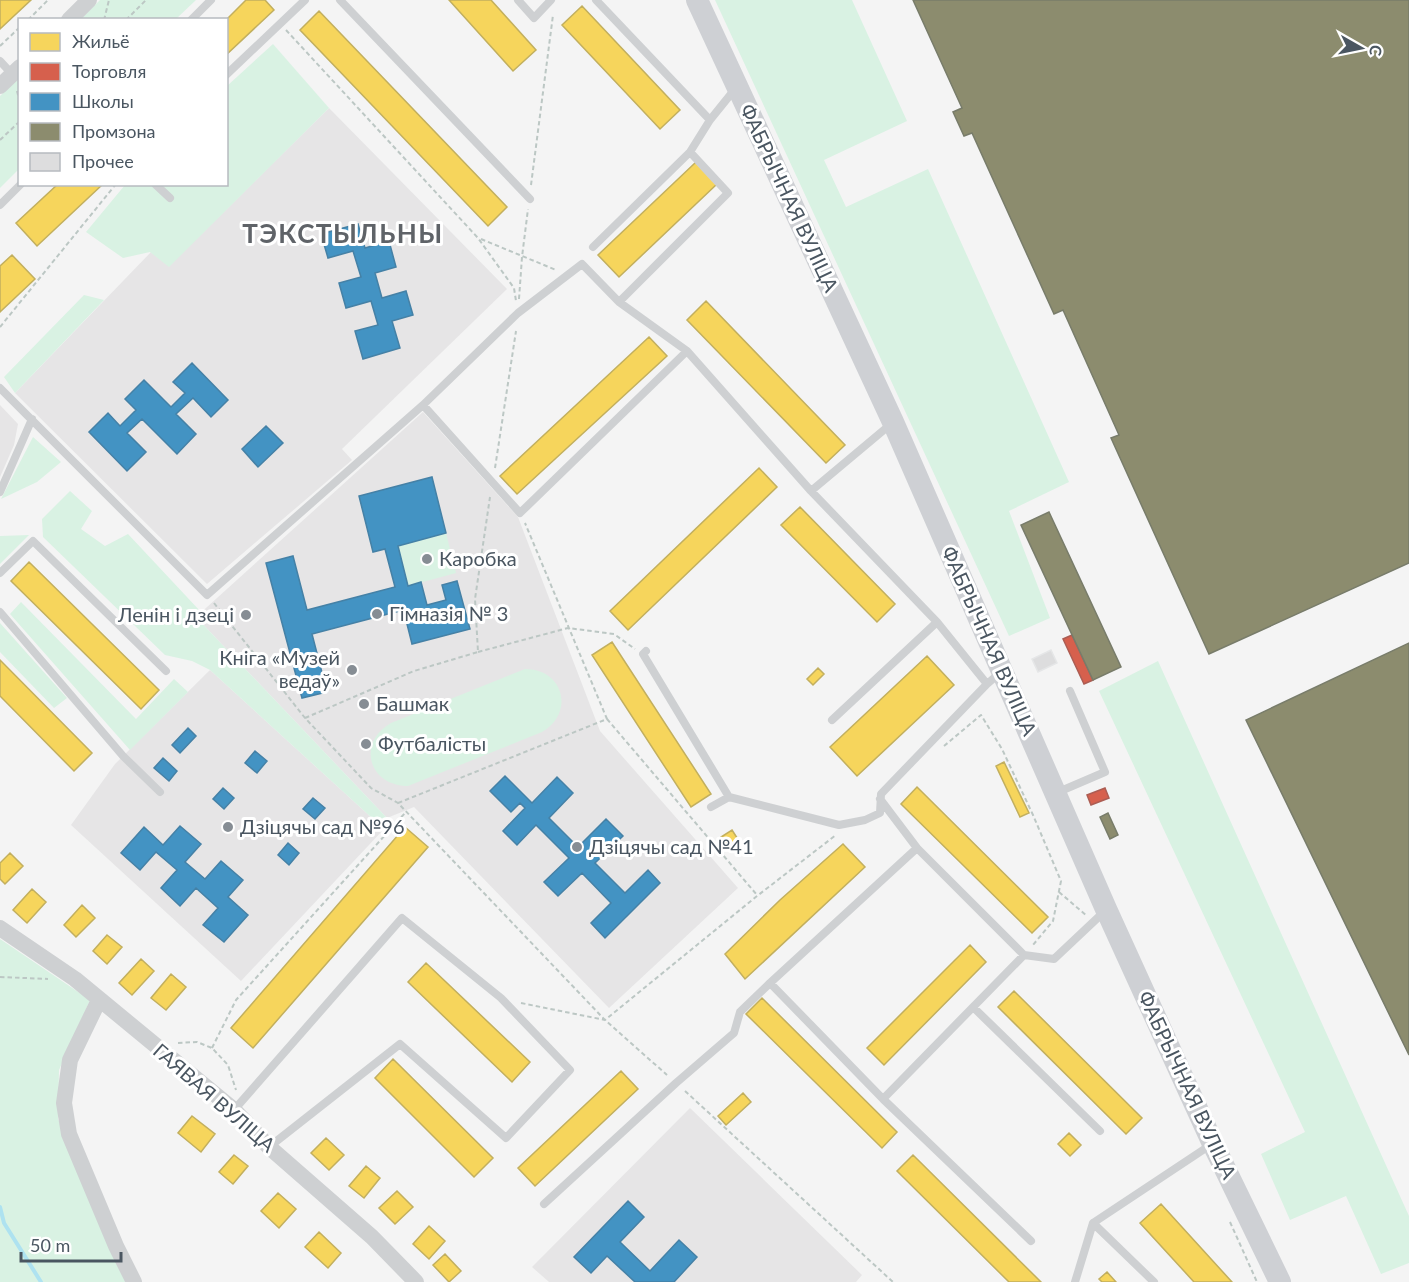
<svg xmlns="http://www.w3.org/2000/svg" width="1409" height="1282" font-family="Lato,sans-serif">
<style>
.education{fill:#e6e5e6}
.green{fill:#d9f2e3}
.homes{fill:#f6d55c;stroke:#c2af5e;stroke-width:1.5}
.shops{fill:#d6604d;stroke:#ac5d53;stroke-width:1.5}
.schools{fill:#4393c3;stroke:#4581a6;stroke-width:1.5}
.industry{fill:#8c8c6e;stroke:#787c6a;stroke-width:1.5}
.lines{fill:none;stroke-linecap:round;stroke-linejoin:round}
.stream{stroke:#aee2f0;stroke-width:4}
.building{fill:#ddddde;stroke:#e5e6e7;stroke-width:1.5}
.path{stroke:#bcc7c4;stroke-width:2;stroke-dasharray:4.5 3;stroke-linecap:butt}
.lane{stroke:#ced0d2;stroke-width:8}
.street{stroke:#ced0d2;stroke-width:16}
.secondary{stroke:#ced0d4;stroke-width:22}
.poi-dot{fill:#868d94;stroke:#fff;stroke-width:2}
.labels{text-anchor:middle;stroke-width:6;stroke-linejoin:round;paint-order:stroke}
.street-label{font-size:20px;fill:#4a5661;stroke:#fff}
.poi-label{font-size:20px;fill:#4a5661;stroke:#fff;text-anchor:start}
.district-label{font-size:26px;font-weight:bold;letter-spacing:1.5px;fill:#5f6368;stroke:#fff}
</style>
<rect width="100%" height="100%" fill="#f4f4f4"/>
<path class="education" d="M329,108L507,289L342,449L352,460L207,584L15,393L151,252L169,266Z
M0,405L18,424L14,445L0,477Z
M423,412L518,517L600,731L738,888L609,1008L414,807L387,818L196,617Z
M210,670L384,829L241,981L71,825L115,764Z
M690,1108L862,1275L856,1282H549L532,1267Z"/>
<path class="green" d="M100,0H196L176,19L80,20Z
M715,0H852L907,121L824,160L846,207L928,169L1069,482L1009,511L1050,618L1009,636Z
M273,44L329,108L169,267L150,252L123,258L86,232L125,185L226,184L227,86Z
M19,77V169L0,188V96Z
M84,295L104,300L15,393L4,377Z
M33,437L61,462L37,482L1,499Z
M70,491L92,511L81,529L105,546L128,534L201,612L196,617L387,818L384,829L210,670L192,661L165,655L43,537L42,519Z
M446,533L456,573L408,586L398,546Z
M29,535L0,564V536Z
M21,602L136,719L174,679L188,692L130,750L10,614Z
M0,623L67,698L54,708L0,652Z
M1158,661L1409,1216V1263L1381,1274L1346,1196L1290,1220L1261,1154L1305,1132L1099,691Z
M525,669C564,669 575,713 542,732L408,786C369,786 356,743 391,723Z
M0,939L90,1000L59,1070L58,1119L128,1282H0Z"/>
<path class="homes" d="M0,0H31L0,29Z
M246,0H265L274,10L226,55V20Z
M449,0H491L536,50L513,71Z
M582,6L680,110L660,129L562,25Z
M319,11L507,207L488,226L300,30Z
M696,162L717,184L619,277L598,255Z
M58,184H103L37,246L16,223Z
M12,255L35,279L0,312V266Z
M706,301L845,445L826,463L687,320Z
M649,337L667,356L517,494L500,476Z
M759,468L777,487L628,630L610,611Z
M800,507L895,604L877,622L781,525Z
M29,562L159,690L141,709L11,581Z
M612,642L711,794L691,807L592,655Z
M927,656L954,685L857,776L830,747Z
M0,660L92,753L74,771L0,696Z
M818,668L824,674L813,685L807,679Z
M1004,762L1029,813L1020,817L996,766Z
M917,787L1048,917L1032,933L901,804Z
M405,827L428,847L253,1048L231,1028Z
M732,830L741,844L729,851L721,837Z
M843,844L865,867L745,979L725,954L780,900Z
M10,853L23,866L5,884L0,879V863Z
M32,889L46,902L27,923L13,910Z
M82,905L95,918L76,937L64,925Z
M107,935L122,947L107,964L93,951Z
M970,945L986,962L884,1065L867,1048Z
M141,959L154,971L132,995L119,983Z
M426,963L530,1062L512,1082L408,982Z
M171,974L186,987L166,1010L151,998Z
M1014,991L1142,1118L1126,1134L998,1007Z
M762,998L897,1132L882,1148L746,1014Z
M393,1059L493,1158L474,1177L375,1078Z
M621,1071L638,1089L535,1186L518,1168Z
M743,1093L751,1102L726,1125L718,1116Z
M192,1116L215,1134L201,1152L178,1133Z
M1069,1133L1081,1145L1070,1156L1058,1144Z
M326,1138L344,1155L329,1170L311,1153Z
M234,1155L248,1166L233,1184L219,1172Z
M913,1155L1041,1282H1009L897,1171Z
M366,1166L380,1178L364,1198L349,1186Z
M397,1191L413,1207L395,1224L379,1208Z
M278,1193L296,1209L279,1228L261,1211Z
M1161,1204L1232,1282H1194L1140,1223Z
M429,1226L445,1241L429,1259L413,1244Z
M319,1232L341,1253L328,1268L305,1247Z
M445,1254L461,1271L449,1282L433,1265Z
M1107,1272L1116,1282H1102L1099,1279Z"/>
<path class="shops" d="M1072,635L1093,680L1084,684L1063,639Z
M1105,788L1109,798L1091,805L1087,795Z"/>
<path class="schools" d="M358,224L365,248L389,241L396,267L375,273L382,298L406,291L413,315L392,321L400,348L363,359L355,331L378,325L371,301L346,308L339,283L361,277L353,251L328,258L321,234Z
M192,363L228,400L211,417L193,398L176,414L196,434L177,454L142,419L127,433L146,452L127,471L89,432L108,413L120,426L136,410L125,399L144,380L171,407L185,393L173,382Z
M266,426L283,443L258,467L242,449Z
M432,477L446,533L398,546L408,586L421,582L427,605L446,600L442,585L457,581L470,629L412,644L406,620L410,619L407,609L312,634L327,692L302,698L266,563L293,556L307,610L395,587L385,549L373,552L359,496Z
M188,728L196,736L180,753L172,745Z
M255,751L267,761L257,773L245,763Z
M163,758L177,771L169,781L154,768Z
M505,776L532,803L557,777L573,793L549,818L578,847L606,819L623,836L595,863L625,893L648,870L660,883L605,938L591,923L611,903L582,873L558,896L544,882L569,858L536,825L517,845L503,831L525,808L520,803L511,812L490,791Z
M223,788L234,798L224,809L213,799Z
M313,798L325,808L315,819L303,809Z
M180,826L201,844L185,862L205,879L221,861L243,880L228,897L248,915L224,942L203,925L218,908L196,888L180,906L161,888L177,870L156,852L140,870L121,853L144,827L163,845Z
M288,843L299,853L289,865L278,855Z
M628,1201L644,1217L620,1242L650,1271L679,1240L697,1257L674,1282H635L607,1256L591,1273L574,1257Z"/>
<path class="industry" d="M913,0H1409V563L1209,654L1111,438L1119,435L1063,310L1054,314L972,133L964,136L953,112L962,108Z
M1049,512L1121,667L1093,680L1021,525Z
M1409,643V1055L1246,720Z
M1108,813L1118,835L1110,839L1100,817Z"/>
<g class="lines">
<path class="stream" d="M0,1207L4,1223L41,1282"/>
</g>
<path class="building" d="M1051,650L1057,663L1038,672L1032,659Z"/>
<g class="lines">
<path class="path" d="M28,20L48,0
M104,20L109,0
M126,20L146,0
M286,30L478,238L514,288L516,301
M0,46L20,27
M17,91L20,103
M0,140L20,121
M531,185L553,15
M481,239L556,270
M519,299L522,257L528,209
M0,327L116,184
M495,468L516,331
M214,603L305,718L371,788L398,803L605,1020L667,1075
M478,652L568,628L614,634L635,649
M305,718L414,671L478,652L475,599L490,497
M607,719L757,895
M944,746L981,715L1002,749L1033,815L1061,881L1053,921L1033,945
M398,803L607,719L525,523
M1059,892L1087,916
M0,977L48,979
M521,1003L605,1020L757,896L836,835
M178,1043L197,1042L212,1048L228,1065L236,1090
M212,1048L236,1000L406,812
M685,1091L893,1282
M1230,1222L1257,1282"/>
<path class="lane" d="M340,0L530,199
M518,0L534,18L551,0
M596,0L710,120
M191,20L211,0
M0,61L12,74
M226,75L305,0
M735,89L710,120L690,152L728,193L619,302L687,351L811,491L937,622L987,684
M155,184L170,198
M0,205L21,184
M593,247L690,152
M0,388L207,595L423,405L518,313L582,264L619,302
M423,405L520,513L687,351
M811,491L891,424
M0,492L32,419
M0,573L33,541L166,671
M0,612L123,756L160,792
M646,651L643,654L729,797
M832,720L937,622
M1056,793L1105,772L1070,691
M880,799L917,848L1024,955
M711,807L729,797L839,825L865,820L880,813L881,794L987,684L1001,672
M917,848L770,983L883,1099L1031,1241
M973,1007L1100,1131
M883,1099L1024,955L1054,959L1106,910
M234,1110L402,918L501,998L570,1070L506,1138L400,1044L269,1147
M544,1204L676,1083L734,1033L740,1012L770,983
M1093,1223L1154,1282
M1075,1282L1093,1223L1212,1144"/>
<path class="street" d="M69,20L89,0
M0,86L20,67
M0,928L75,979L234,1110L269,1147L372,1237L416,1282
M99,1000L70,1060L64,1103L69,1134L116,1246L134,1282"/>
<path class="secondary" d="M697,0L893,422L1106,909L1213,1144L1280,1282"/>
</g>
<g class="poi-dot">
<circle cx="427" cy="559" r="6"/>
<circle cx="377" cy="614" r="6"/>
<circle cx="246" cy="615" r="6"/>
<circle cx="352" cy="670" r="6"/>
<circle cx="364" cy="704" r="6"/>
<circle cx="366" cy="744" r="6"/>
<circle cx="228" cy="827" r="6"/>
<circle cx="577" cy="847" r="6"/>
</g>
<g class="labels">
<g class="street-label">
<text transform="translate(789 198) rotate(65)" y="7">ФАБРЫЧНАЯ ВУЛІЦА</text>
<text transform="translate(989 641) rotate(66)" y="7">ФАБРЫЧНАЯ ВУЛІЦА</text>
<text transform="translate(1187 1085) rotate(65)" y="7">ФАБРЫЧНАЯ ВУЛІЦА</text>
<text transform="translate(214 1098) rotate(41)" y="7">ГАЯВАЯ ВУЛІЦА</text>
</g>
<g class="poi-label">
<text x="439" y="566">Каробка</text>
<text x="389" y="621">Гімназія № 3</text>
<text x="234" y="622" text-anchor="end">Ленін і дзеці</text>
<text x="340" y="665" text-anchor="end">Кніга «Музей<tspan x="340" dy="23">ведаў»</tspan></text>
<text x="376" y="711">Башмак</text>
<text x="378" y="751">Футбалісты</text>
<text x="240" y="834">Дзіцячы сад №96</text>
<text x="589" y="854">Дзіцячы сад №41</text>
</g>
<g class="district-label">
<text x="343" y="243">ТЭКСТЫЛЬНЫ</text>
</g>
</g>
<rect x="18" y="18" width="210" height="168" fill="#ffffff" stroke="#b7bbc0" stroke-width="1.5"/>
<rect x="30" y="33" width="30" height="18" fill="#f6d55c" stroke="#b7bbc0" stroke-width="1.5"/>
<text x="72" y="48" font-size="18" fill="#4a5661">Жильё</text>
<rect x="30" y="63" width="30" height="18" fill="#d6604d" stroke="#b7bbc0" stroke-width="1.5"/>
<text x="72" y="78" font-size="18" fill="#4a5661">Торговля</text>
<rect x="30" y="93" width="30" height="18" fill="#4393c3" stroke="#b7bbc0" stroke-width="1.5"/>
<text x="72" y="108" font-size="18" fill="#4a5661">Школы</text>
<rect x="30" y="123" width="30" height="18" fill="#8c8c6e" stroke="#b7bbc0" stroke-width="1.5"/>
<text x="72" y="138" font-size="18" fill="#4a5661">Промзона</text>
<rect x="30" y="153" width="30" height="18" fill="#ddddde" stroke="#b7bbc0" stroke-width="1.5"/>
<text x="72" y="168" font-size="18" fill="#4a5661">Прочее</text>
<g transform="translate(1361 48) rotate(99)" stroke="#ffffff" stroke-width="4.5" paint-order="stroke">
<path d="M0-4.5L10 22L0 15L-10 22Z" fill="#4a5661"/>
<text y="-9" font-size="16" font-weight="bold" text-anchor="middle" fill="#4a5661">С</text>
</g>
<path d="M21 1252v9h100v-9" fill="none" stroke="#4a5661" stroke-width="3"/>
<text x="30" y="1252" font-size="18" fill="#4a5661" stroke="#ffffff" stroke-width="4.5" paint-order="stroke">50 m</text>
</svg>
